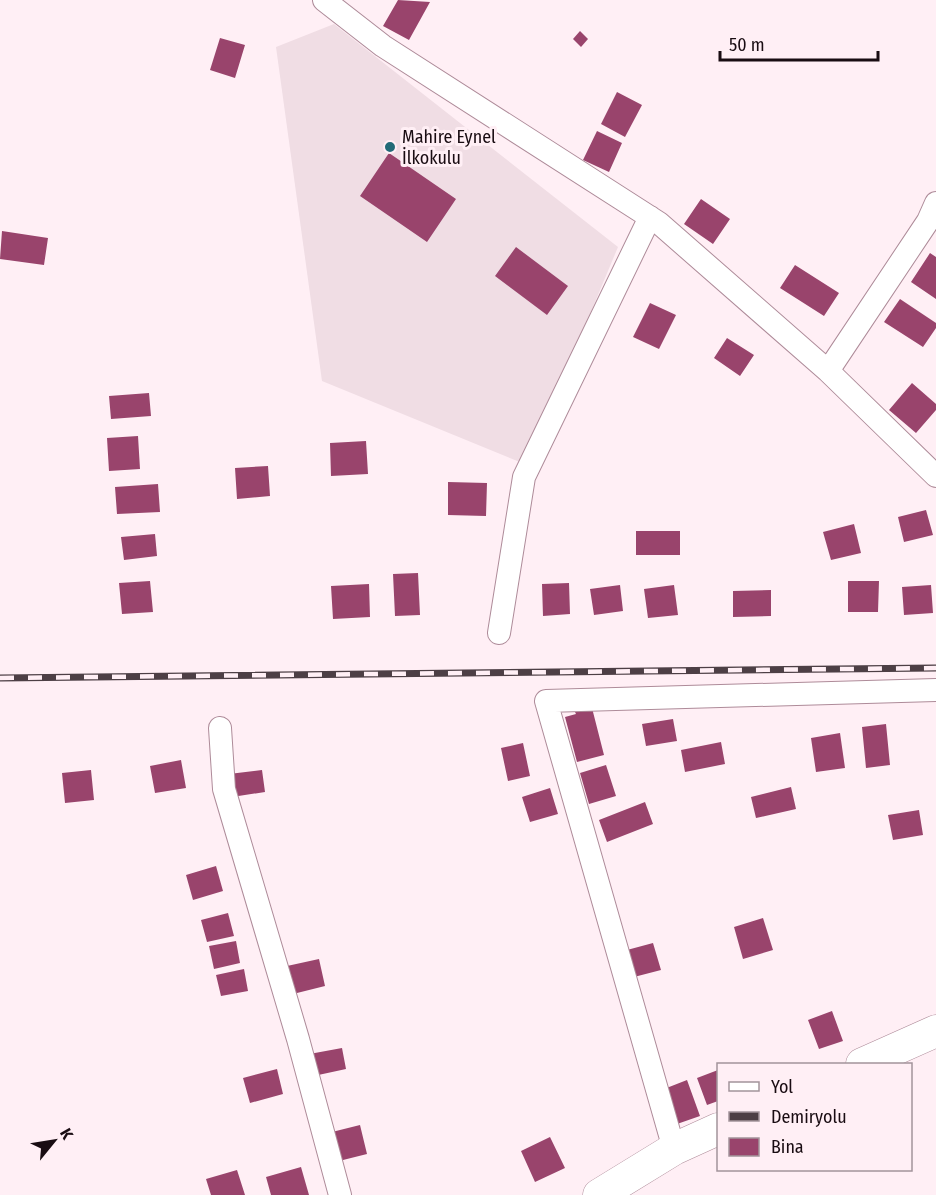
<svg xmlns="http://www.w3.org/2000/svg" width="936" height="1195" font-family="'Fira Sans Condensed',sans-serif">
<style>
.built{fill:#f0dde4}
.building{fill:#99446c}
.lines{fill:none;stroke-linecap:round;stroke-linejoin:round}
.street-casing{stroke:#ae8b99;stroke-width:24}
.secondary-casing{stroke:#ae8b99;stroke-width:33}
.street{stroke:#fff;stroke-width:22}
.secondary{stroke:#fff;stroke-width:32}
.rail-casing{stroke:#4d3f45;stroke-width:7}
.rail{stroke:#ffeff5;stroke-width:4.5;stroke-dasharray:14;stroke-linecap:butt}
.poi-dot{fill:#226a77;stroke:#ffeff5;stroke-width:2}
.labels{text-anchor:middle;stroke-width:6;stroke-linejoin:round;paint-order:stroke}
.poi-label{font-size:18px;fill:#190c12;stroke:#ffeff5;text-anchor:start}
</style>
<rect width="100%" height="100%" fill="#ffeff5"/>
<path class="built" d="M334,24L618,247L527,465L322,381L276,47Z"/>
<path class="building" d="M398,0L430,2L409,40L383,26Z
M580,31L588,39L581,47L573,39Z
M220,38L245,45L235,78L210,70Z
M617,92L642,105L625,137L601,124Z
M597,131L622,143L609,172L583,160Z
M389,153L456,199L427,242L360,196Z
M701,199L730,219L713,244L684,224Z
M2,231L48,238L44,265L0,259Z
M516,247L568,286L547,315L495,276Z
M930,253L936,257V299L911,282Z
M795,265L839,293L824,316L780,288Z
M900,299L936,323V328L923,347L884,322Z
M650,303L676,315L659,349L633,337Z
M727,338L754,355L740,376L714,358Z
M912,383L936,404V410L916,433L889,410Z
M149,393L151,416L111,419L109,396Z
M138,436L140,469L109,471L107,438Z
M366,441L368,474L331,476L330,443Z
M268,466L270,496L237,499L235,468Z
M448,482L487,483L486,516L448,515Z
M158,484L160,512L117,514L115,487Z
M926,510L933,535L904,542L898,517Z
M854,524L861,553L831,560L823,532Z
M636,531H680V555H636Z
M155,534L157,556L124,560L121,537Z
M418,573L420,615L395,616L393,574Z
M150,581L153,612L122,614L119,583Z
M848,581H879L878,612H848Z
M569,583L570,614L543,616L542,584Z
M369,584L370,617L333,619L331,586Z
M620,585L623,611L594,615L590,589Z
M674,585L678,615L648,618L644,589Z
M931,585L933,613L904,615L902,587Z
M771,590V616L733,617V591Z
M592,708L604,755L577,762L565,717L576,714L575,712Z
M673,719L677,741L646,746L642,724Z
M886,724L890,765L866,768L862,727Z
M840,733L845,768L816,772L811,738Z
M721,742L725,764L685,772L681,750Z
M523,743L530,776L508,781L501,748Z
M181,760L186,788L155,793L150,766Z
M606,765L616,796L589,804L580,773Z
M91,770L94,800L65,803L62,773Z
M262,770L265,792L232,797L229,774Z
M791,787L796,809L756,818L751,797Z
M550,788L558,814L530,822L522,797Z
M645,802L653,824L607,842L599,820Z
M919,810L923,835L893,840L888,815Z
M216,866L223,891L193,900L186,875Z
M228,913L234,936L207,942L201,920Z
M763,918L773,950L743,959L734,927Z
M236,941L240,963L214,969L209,946Z
M653,943L661,970L634,977L627,950Z
M319,959L325,986L293,994L287,966Z
M244,969L248,991L221,996L216,975Z
M832,1011L843,1041L819,1049L808,1020Z
M342,1048L346,1069L309,1077L304,1055Z
M277,1069L283,1094L250,1103L243,1078Z
M718,1070V1101L707,1105L697,1078Z
M687,1080L700,1116L677,1124L664,1089Z
M360,1125L367,1154L335,1162L328,1133Z
M550,1137L565,1168L535,1182L521,1151Z
M301,1167L309,1195H271L266,1177Z
M237,1170L245,1195H211L206,1179Z"/>
<g class="lines">
<g class="street-casing">
<path id="street" d="M324,0L383,46L659,223L828,371L936,476
M828,371L928,221L936,203
M499,633L524,477L650,217
M220,728L224,789L298,1039L340,1195
M674,1149L546,701L936,690"/>
</g>
<g class="secondary-casing">
<path id="secondary" d="M862,1064L936,1031
M599,1195L674,1149L718,1129"/>
</g>
<use href="#street" class="street"/>
<use href="#secondary" class="secondary"/>
<g class="rail-casing">
<path id="rail" d="M0,678L936,668"/>
</g>
<use href="#rail" class="rail"/>
</g>
<circle class="poi-dot" cx="390" cy="147" r="6"/>
<g class="labels">
<g class="poi-label">
<text x="402" y="143">Mahire Eynel<tspan x="402" dy="21">İlkokulu</tspan></text>
</g>
</g>
<rect x="717" y="1063" width="195" height="108" fill="#ffeff5" stroke="#a3949a" stroke-width="1.5"/>
<rect x="729" y="1082" width="30" height="9" fill="#ffffff" stroke="#a3949a" stroke-width="1.5"/>
<text x="771" y="1093" font-size="18" fill="#190c12">Yol</text>
<rect x="729" y="1112" width="30" height="9" fill="#4d3f45" stroke="#a3949a" stroke-width="1.5"/>
<text x="771" y="1123" font-size="18" fill="#190c12">Demiryolu</text>
<rect x="729" y="1138" width="30" height="18" fill="#99446c" stroke="#a3949a" stroke-width="1.5"/>
<text x="771" y="1153" font-size="18" fill="#190c12">Bina</text>
<g transform="translate(54 1141) rotate(60)" stroke="#ffeff5" stroke-width="4.5" paint-order="stroke">
<path d="M0-4.5L10 22L0 15L-10 22Z" fill="#190c12"/>
<text y="-9" font-size="16" font-weight="bold" text-anchor="middle" fill="#190c12">K</text>
</g>
<path d="M720 51v9h158v-9" fill="none" stroke="#190c12" stroke-width="3"/>
<text x="729" y="51" font-size="18" fill="#190c12" stroke="#ffeff5" stroke-width="4.5" paint-order="stroke">50 m</text>
</svg>
